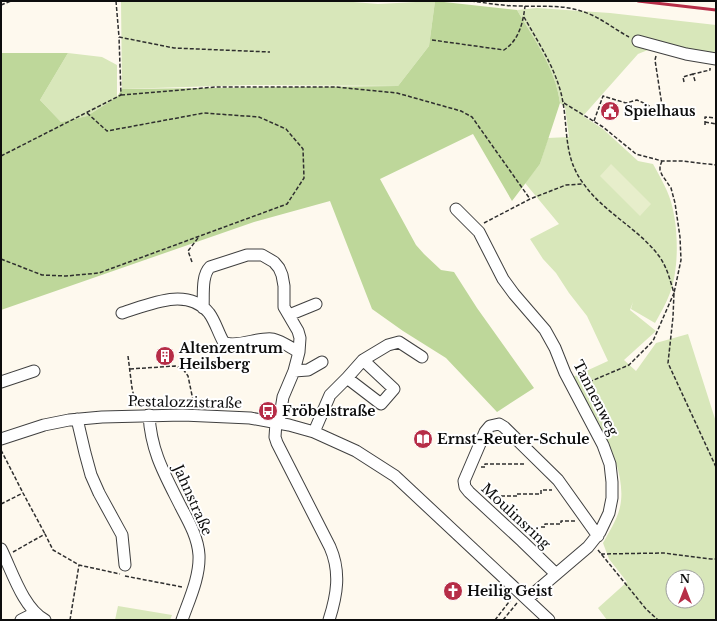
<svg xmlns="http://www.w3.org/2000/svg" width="717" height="621" font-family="'Libre Baskerville',serif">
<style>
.green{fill:#d8e7ba;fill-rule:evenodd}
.forest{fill:#bed79a}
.pitch{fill:#e7eecb}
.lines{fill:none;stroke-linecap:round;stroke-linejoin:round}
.minor-casing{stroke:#404040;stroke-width:13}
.path{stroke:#2f2f2f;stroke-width:1.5;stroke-dasharray:4 2;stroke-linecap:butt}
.minor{stroke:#fff;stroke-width:11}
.rail{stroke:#b62d47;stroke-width:3}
.labels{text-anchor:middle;stroke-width:4;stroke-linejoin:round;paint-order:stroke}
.poi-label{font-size:14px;font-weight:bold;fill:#0d0d0d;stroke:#fff;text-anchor:start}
.street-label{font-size:14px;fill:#0d0d0d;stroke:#fff}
</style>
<rect width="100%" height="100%" fill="#fef9ee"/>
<path class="green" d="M121,1H341L378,4L435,1L429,46L398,86L250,85L122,89Z
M537,8L610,13L716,25V54L660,45L638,54L583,116L603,129L638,161L653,164C658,173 663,182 667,191C679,217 680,267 670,293C666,304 660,314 655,323L631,309L633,302L630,310L656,331L624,360L636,371L656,343L688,334L716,422V620H607L598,608L627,582L609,559L603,543C609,532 617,520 620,507C629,465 592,413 573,377L608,361L587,316L569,293L556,273L543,259L530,239L559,224L525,183L540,164L548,138L569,137L565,107L560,103C556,69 534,39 517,10ZM673,577H697V601H673Z
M68,53L102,57L117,65V97L87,116L61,122L40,100Z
M118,606L172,615L170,620H115Z"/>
<path class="forest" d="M435,1L517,10C534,39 556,69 560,103L540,164L512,201L473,134L380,179L416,245L424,254L441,270L454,272L477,308L534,388L497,412L446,358L403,331L372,309L330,201L254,222L1,310V53H68L40,100L61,122L87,116L117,97L122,89L398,86L429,46Z"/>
<path class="pitch" d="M611,164L651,204L640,216L600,176Z"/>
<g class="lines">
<g class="minor-casing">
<path id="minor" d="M638,41L686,54L716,59
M456,209L479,232L503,279L514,294L545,330L555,348L565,373L603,445L610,464L612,482V498L609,513L600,532L588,547L527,599
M203,308C204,296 201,276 210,267L247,255H262L274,262L279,268L282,275L284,286V307L298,331L300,338L299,352
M122,313C148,305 187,286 209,313C215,321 218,332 223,341C233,350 260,336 273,339C282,341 291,348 299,352L294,371L283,397L279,422
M289,315L316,304
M363,360L388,345L399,342L422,357
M294,371L308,370L322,362
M1,382L34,371
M149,415C151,452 165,475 181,507C189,522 198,538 199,555C200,577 189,600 182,620
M77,419L85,453L91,475L99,493L122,535L125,565
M276,422L275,437L277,443L330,547C341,572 337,595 329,620
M314,432L330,395L347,378L381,404L394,389L363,360L347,378
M1,439L44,425L69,420L102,417L183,415L250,418L289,425L314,432L356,451L395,476L549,620
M1,549C12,571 23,608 45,620
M556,574L522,541L469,492L465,487L464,481L485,432L490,426L499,424L504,427L558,480L598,536
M21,620L35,613"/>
</g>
<path class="path" d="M116,1L119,37L174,48L270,52
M471,1C487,3 504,6 520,6C542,7 562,4 584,12C600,17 614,29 629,37
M1,5L11,1
M524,17C538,42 554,66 561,93C569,125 562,155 583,183C603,212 638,228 659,256C667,267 670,280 674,293L653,341L629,365L582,385
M432,40L504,50C519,40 523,23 525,6
M695,81L693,74L710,70V68
M684,82L683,77L693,74
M121,95L216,87H336L397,93L461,111L472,117L530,199
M564,103L603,127L636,154L662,161H682L716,165
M594,121L603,96L626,103L637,100L648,105L658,112H663L655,60L656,56
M705,122L716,124
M705,125V117L716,118
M1,156L121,95L119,37
M662,161L660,166V170L662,175L671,188L675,203L680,237L681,260L674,293L673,317L668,363L716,467
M484,223L530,199L566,185L583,184
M1,259L42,275L66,276L99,273L287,204L304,178L303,149L286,129L259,117L204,113L107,131L86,112
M192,262L188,251L198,238
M128,356L132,388L136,406
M130,369L175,366L183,369L188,376L194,405
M1,450L23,493
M481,467H485V464H526
M492,499H501V496H517V494H541V490H552
M1,504L23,493L45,534
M523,527H545V524H561V521H575
M598,550L646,609L658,620
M13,552L45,534L53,550L79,565L120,574
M601,554L664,553L711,559H716
M125,576L182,587
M70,620L79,565
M495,620L512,598
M503,620L517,603"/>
<use href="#minor" class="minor"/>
<path class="rail" d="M638,1L716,10"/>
</g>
<defs>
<g id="civic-disc" transform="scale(1)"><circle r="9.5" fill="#b62d47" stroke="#fff"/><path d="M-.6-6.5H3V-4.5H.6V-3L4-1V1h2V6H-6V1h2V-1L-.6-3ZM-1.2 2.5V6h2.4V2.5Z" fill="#fff"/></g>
<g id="building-disc" transform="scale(1)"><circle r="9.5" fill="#b62d47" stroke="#fff"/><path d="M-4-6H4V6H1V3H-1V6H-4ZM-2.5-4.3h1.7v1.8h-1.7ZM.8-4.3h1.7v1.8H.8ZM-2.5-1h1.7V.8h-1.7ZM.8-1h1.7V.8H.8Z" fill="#fff"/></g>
<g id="bus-disc" transform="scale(1)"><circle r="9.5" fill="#b62d47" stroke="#fff"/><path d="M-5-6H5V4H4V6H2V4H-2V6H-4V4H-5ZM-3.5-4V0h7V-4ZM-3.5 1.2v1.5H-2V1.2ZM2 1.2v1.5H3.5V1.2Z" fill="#fff"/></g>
<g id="library-disc" transform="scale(1)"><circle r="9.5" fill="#b62d47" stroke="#fff"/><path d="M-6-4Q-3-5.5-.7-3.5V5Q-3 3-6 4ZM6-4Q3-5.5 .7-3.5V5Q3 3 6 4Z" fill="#fff"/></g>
<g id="church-disc" transform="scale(1)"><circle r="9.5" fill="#b62d47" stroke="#fff"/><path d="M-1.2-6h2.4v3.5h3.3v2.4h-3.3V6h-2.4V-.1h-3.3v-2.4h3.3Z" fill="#fff"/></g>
</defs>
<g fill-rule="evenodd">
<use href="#civic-disc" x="610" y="111"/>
<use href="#building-disc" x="165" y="356"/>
<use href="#bus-disc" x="268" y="411"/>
<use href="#library-disc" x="423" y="439"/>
<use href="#church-disc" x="453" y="591"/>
</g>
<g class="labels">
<g class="poi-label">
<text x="624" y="116">Spielhaus</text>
<text x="179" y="353">Altenzentrum<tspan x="179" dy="16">Heilsberg</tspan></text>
<text x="282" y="416">Fröbelstraße</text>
<text x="437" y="444">Ernst-Reuter-Schule</text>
<text x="467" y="596">Heilig Geist</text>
</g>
<g class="street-label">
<text transform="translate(596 398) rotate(63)" y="5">Tannenweg</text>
<text transform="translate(185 402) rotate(1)" y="5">Pestalozzistraße</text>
<text transform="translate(193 500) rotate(66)" y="5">Jahnstraße</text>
<text transform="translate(516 516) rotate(43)" y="5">Moulinsring</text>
</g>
</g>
<rect width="717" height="621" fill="none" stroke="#0d0d0d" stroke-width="4"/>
<g transform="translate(685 589)"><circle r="19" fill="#ffffff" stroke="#9e9e9e"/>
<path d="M0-3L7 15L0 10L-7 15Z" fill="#b62d47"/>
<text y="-6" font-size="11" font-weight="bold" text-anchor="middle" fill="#0d0d0d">N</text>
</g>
</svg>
